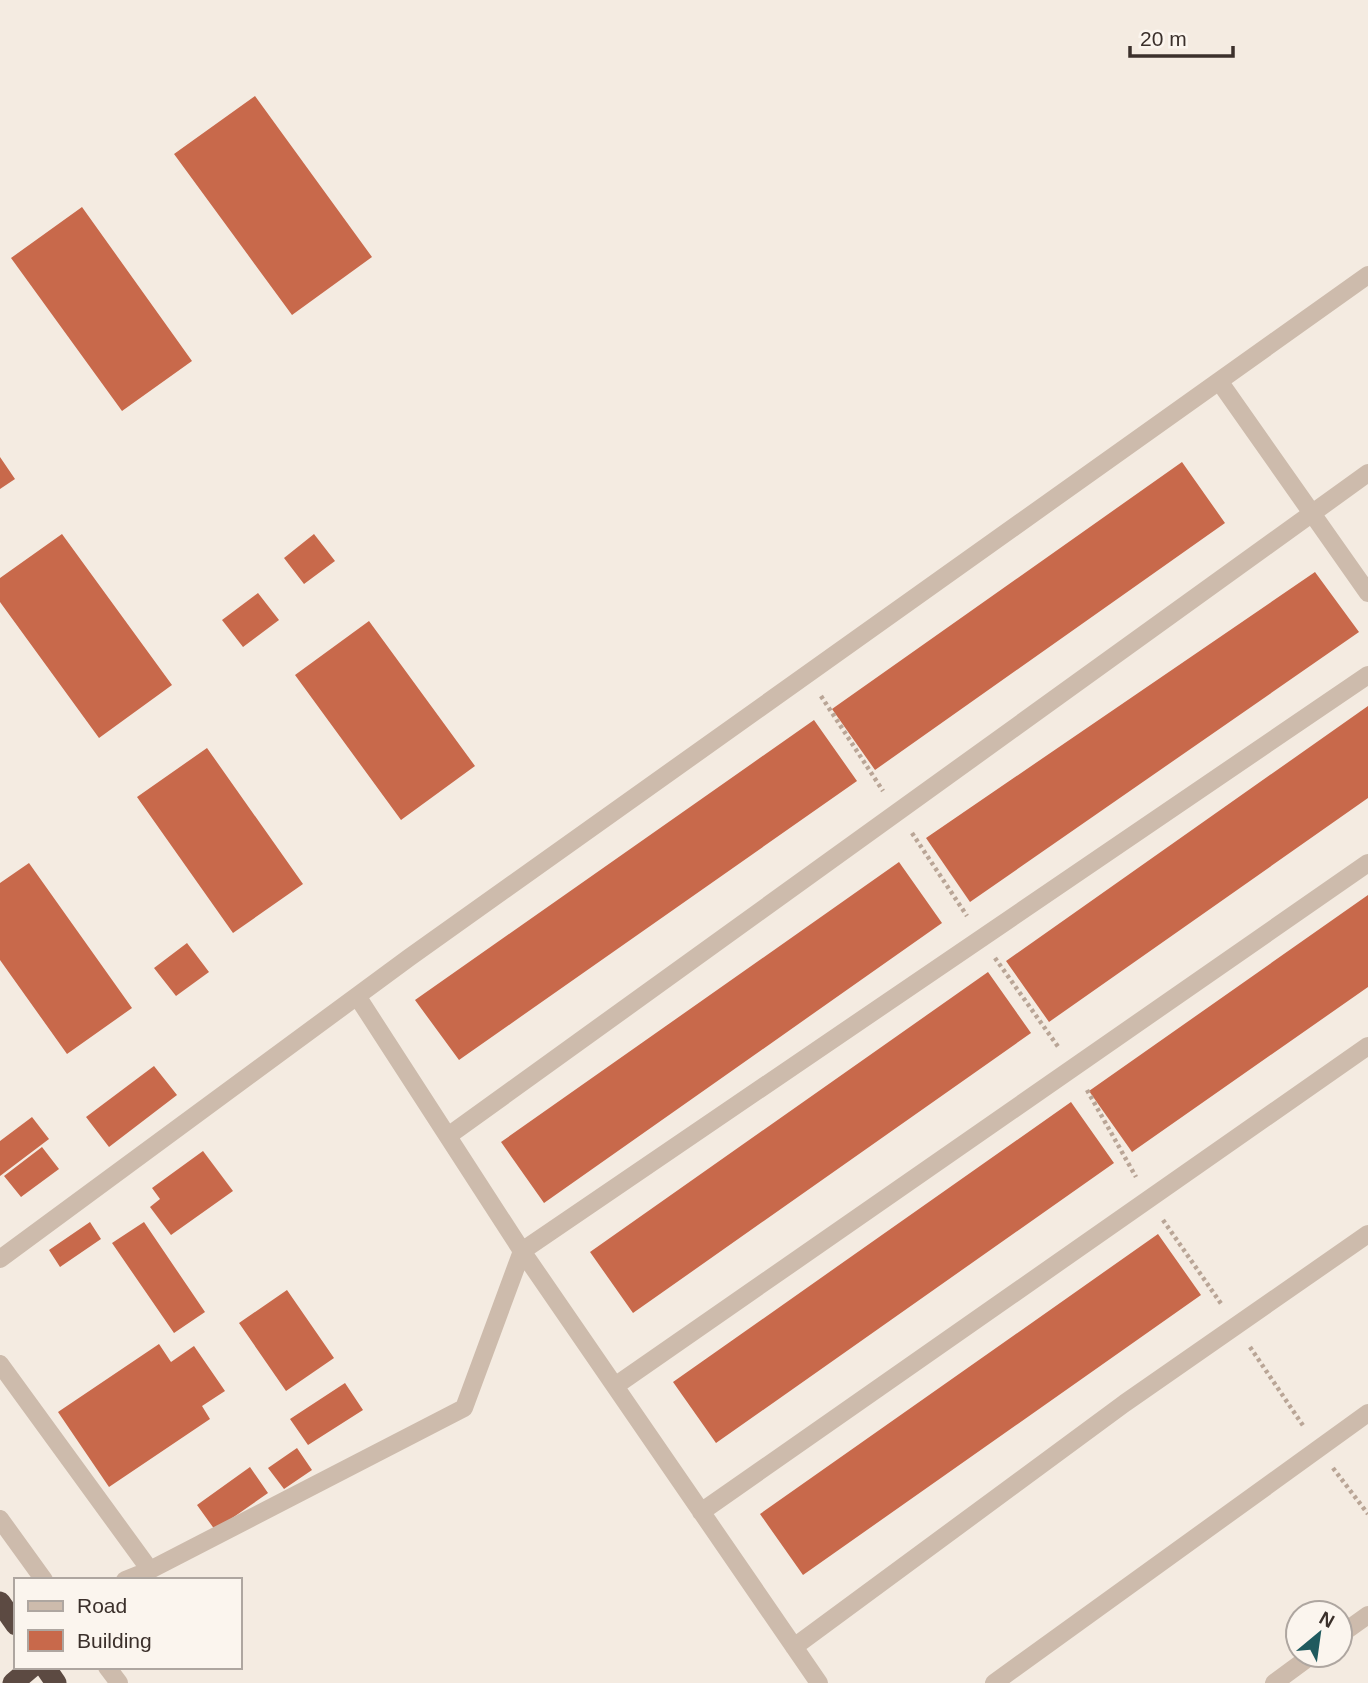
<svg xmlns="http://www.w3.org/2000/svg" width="1368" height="1683" font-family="Arial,sans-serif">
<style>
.building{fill:#c8694b}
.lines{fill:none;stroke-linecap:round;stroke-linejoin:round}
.path{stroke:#b9a596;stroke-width:4.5;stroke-dasharray:3.5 3.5;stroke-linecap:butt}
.lane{stroke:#cdbbac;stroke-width:18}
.street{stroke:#cdbbac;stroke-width:18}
.highway{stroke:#5c4a42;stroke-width:21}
</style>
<rect width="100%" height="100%" fill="#f4ebe1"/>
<path class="building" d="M255,96L372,257L292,315L174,154Z
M82,207L192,361L122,411L11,258Z
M0,457L15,479L0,489Z
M1182,462L1225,523L875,770L832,709Z
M62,534L172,685L99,738L0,602V578Z
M314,534L335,561L304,584L284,558Z
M1315,572L1359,632L970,902L926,838Z
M258,593L279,620L243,647L222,620Z
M369,621L475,766L401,820L295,675Z
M1368,706V798L1049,1022L1006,961Z
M814,720L857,781L459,1060L415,1000Z
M207,748L303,884L233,933L137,797Z
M899,862L942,923L544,1203L501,1142Z
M29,863L132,1008L67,1054L0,960V883Z
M1368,895V987L1132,1152L1089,1091Z
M187,943L209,972L176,996L154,968Z
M988,972L1031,1033L633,1313L590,1252Z
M154,1066L177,1095L109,1147L86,1117Z
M1071,1102L1114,1163L716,1443L673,1382Z
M32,1117L49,1139L0,1176V1141Z
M42,1147L59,1169L21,1197L4,1176Z
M203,1151L233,1191L171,1235L150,1207L160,1199L152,1188Z
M90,1222L101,1239L60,1267L49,1250Z
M144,1222L205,1312L174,1333L112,1243Z
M1158,1234L1201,1295L803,1575L760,1514Z
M287,1290L334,1358L286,1391L239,1323Z
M159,1344L171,1362L194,1346L225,1391L202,1406L210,1419L109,1487L58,1412Z
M345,1383L363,1410L308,1445L290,1419Z
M297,1448L312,1470L284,1489L268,1468Z
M250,1467L268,1493L215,1530L197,1505Z"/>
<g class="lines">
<path class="path" d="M821,696L883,791
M912,833L967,916
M995,958L1059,1048
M1087,1090L1136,1177
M1163,1220L1222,1305
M1250,1347L1304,1427
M1333,1468L1368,1514"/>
<path class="lane" d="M1219,381L1368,593
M357,996L522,1251L819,1683
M448,1136L1368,473
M0,1259L410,957L1368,275
M0,1364L150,1570
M615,1386L1368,863
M701,1512L1368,1046
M125,1580L150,1570L464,1408L522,1251L1368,675
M1340,1635L1368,1615
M794,1647L1125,1403L1368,1234
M994,1683L1368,1413
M1274,1683L1312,1655"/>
<path class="street" d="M0,1519L44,1580
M107,1667L119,1683"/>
<path class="highway" d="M0,1602L16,1625
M45,1667L56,1683
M13,1683L32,1667"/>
</g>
<rect x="14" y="1578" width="228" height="91" fill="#fbf5ee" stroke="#aea6a0" stroke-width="2"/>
<rect x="28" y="1601" width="35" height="10" fill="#cdbbac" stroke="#aea6a0" stroke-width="2"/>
<text x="77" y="1613" font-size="21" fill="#3b302b">Road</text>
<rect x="28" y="1630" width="35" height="21" fill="#c8694b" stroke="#aea6a0" stroke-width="2"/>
<text x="77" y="1648" font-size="21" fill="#3b302b">Building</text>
<g transform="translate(1319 1634) rotate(29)"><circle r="33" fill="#fbf5ee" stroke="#aea6a0" stroke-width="2"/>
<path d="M0-5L12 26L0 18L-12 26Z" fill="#1f5a5e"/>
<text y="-10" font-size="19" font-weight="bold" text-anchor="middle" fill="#3b302b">N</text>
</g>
<path d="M1130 46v10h103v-10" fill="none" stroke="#3b302b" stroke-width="3.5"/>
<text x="1140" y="46" font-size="21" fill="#3b302b" stroke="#fbf5ee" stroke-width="5" paint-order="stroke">20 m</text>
</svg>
